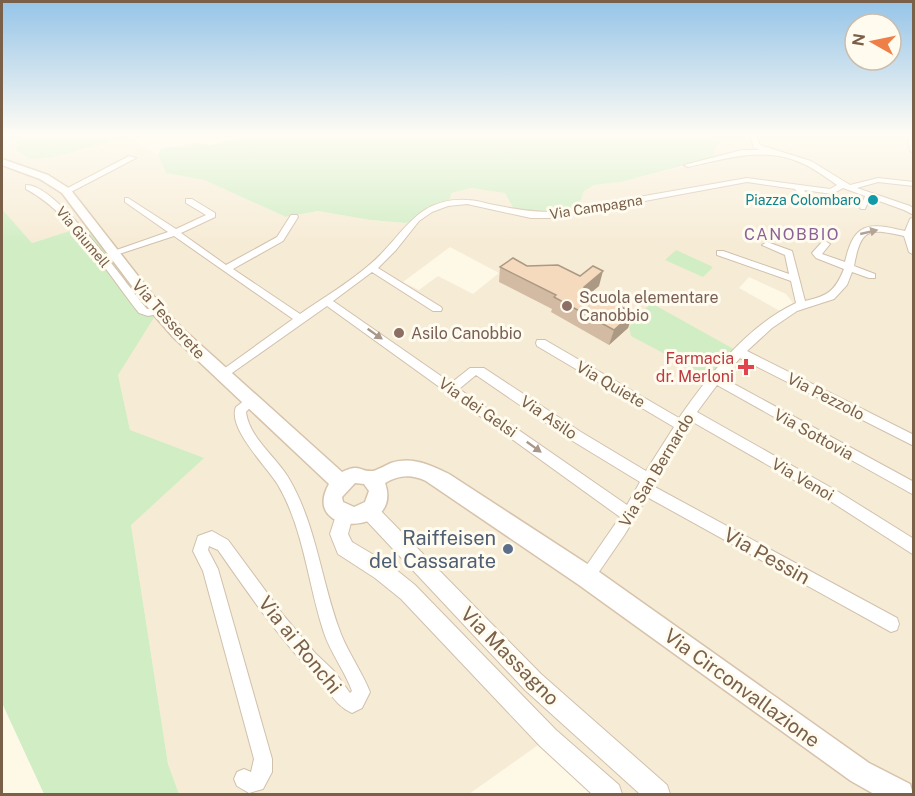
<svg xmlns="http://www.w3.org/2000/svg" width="915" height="796" font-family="'Public Sans',sans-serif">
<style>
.residential{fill:#f6ebd5;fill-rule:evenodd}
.green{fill:#d0edc4}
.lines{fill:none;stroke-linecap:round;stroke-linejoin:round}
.pedestrian-casing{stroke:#d1c0ac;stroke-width:2}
.minor-casing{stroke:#d1c0ac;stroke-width:2}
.tertiary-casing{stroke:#d1c0ac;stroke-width:2}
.secondary-casing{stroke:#d7c3ab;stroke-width:3}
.pedestrian{fill:#fff;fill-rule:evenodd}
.minor{fill:#fff;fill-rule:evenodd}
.tertiary{fill:#fff;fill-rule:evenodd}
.secondary{fill:#fff;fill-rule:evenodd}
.wall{fill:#d3bba3}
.shaded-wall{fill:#ac9984}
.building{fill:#f5dabd;stroke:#ac9984;stroke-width:1.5}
.oneway{fill:#a99889}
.culture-dot{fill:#0f9aa8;stroke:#fffbef;stroke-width:2}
.education-dot{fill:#8d6e63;stroke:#fffbef;stroke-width:2}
.health-dot{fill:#e0444e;stroke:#fffbef;stroke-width:2}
.service-dot{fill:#5c6f8a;stroke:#fffbef;stroke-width:2}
.labels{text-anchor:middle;stroke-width:6;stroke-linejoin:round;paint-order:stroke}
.far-culture-label{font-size:14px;fill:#0d838f;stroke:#fffbef;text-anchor:end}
.far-street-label{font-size:14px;fill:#7a6049;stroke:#fffbef}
.far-quarter-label{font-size:16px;letter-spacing:1.5px;fill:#8b6196;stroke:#fffbef}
.education-label{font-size:16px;fill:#785e54;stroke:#fffbef;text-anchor:start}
.street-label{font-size:16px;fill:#7a6049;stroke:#fffbef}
.health-label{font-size:16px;fill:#be3a42;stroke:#fffbef;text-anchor:end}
.near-service-label{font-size:20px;fill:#4e5e75;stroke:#fffbef;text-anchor:end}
.near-street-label{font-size:20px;fill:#7a6049;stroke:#fffbef}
</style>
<rect width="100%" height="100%" fill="#fef8e7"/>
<path class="residential" d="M2,134H18L16,150L53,157L96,145L132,139L158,155L166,173L204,180L286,217L318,211L370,220L406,223L452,193L471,188L581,200L584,191L596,185L621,182L688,165L714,150L723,137L738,134H913V794H610L548,738L469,794H179L168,764L131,525L130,430L118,375L92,225L32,243L2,209ZM450,247L499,273L473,294L438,276L419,290L403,282ZM749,277L786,294L793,303L780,311L739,288Z"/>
<path class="green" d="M18,134H175L114,141L53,157L31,159L16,150Z
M243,134H738L723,137L714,150L712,158L621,182L595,185L584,191L581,200L574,210L539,213L514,209L505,193L471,188L452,193L447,204L406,223L370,220L318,211L286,217L204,180L166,173L158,155L161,149L196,143L210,145L235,139Z
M2,209L32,243L92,224L158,311L118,375L130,430L204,458L131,525L168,764L179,794H44L2,703Z
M676,250L713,267L703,277L665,260Z
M651,303L739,352L714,380L631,336L629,327Z"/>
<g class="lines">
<g class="pedestrian-casing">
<path id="pedestrian" d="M866,194L871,195L865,209H861L860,208Z"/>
</g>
<g class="minor-casing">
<path id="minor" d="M750,134H756L760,145L811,161L850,185L878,178L914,182V186L878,182L857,188L910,206L914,209V215L904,210L843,188L832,194L804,190L811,200L807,202H804L795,189L747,182L553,218H531L467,204L448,206L432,212L419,221L396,250L378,268L441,307L442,309L441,311H433L372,272L333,301L451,383L470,368H484L581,432L646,471L674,427L537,346L536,343L537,340H545L679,418C709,375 747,326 796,303L791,281L717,255V251H723L789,274L785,255L762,245L767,242L792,251L805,301C828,296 835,291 844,269L816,258L812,253L822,242L825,241L830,244L822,254L845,262C854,222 868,222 905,231L910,219L914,217V255L909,252L904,236C868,228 861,228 854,266L875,274V278H869L852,272L847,285L834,299L797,311L772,328L747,351L914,435V446L740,358L723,378L914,482V495L717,385L697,412L837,491L914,539V555L827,499L691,421L653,486L897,618L899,624L897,630L891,632L647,497L625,534L592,582L587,585L582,582L579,577L582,572L620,517L327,306L222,380L218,379L216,376L218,373L293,319L174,236L116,255L113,256L108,253L168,232L125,202V198H128L176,229L206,215L186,203V199H192L215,213V217L181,233L226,265L277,237L291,215H297L298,217L283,241L233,269L300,314C323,298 347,284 368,266C403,238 414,197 467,200C476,200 485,203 494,205C514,209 532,212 553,212L747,178L830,189L837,185C827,178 816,170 806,165C767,145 728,158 688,167L684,165L742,150H761L754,148ZM476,375L571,440L640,482L627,505L459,389Z
M908,134H914V153L910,151Z
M129,156L136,158L69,193L62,191Z
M26,185C56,183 126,284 147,309H162L163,311L162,313L148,316L139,313C106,272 73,214 26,189Z
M250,396L254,398L256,401L246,412C249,437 275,456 288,477C317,525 321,583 341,634C349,654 362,672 370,692L362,708L352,713C336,706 331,693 320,681C281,641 250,596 218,550L209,546L208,550L218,569L272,759V772L263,789L249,793L237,786L234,779L237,772L244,769L251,772L254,759L203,571L193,551L198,536L212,531L228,540L284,616L315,653L334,671L350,693L352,691C345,671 331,654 324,633C308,585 304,529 278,485C267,467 227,428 236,407Z"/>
</g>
<g class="tertiary-casing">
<path id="tertiary" d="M369,503L375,505L541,674L667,785L670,794H640L525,690L363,517L360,511L363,505Z
M344,507L350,509L353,515L348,534L352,542L389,564L415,585L556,730L619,785L622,794H592L540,746L401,599L375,578L338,554L330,534L338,509Z"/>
</g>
<g class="secondary-casing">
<path id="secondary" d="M2,159L48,175L70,189L163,308L183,329L342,472C361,463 359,472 373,471C378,470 386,465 391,463C412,456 430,465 449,474L595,569L869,763L910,784L913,794H874L851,781L579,585L426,481C411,474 399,475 385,483C404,537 299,537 329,484L173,337L153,314L62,193L40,179L2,165ZM355,483L364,484L369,491L365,502L354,507L343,502L342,497Z"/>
</g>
<use href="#pedestrian" class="pedestrian"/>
<use href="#minor" class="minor"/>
<use href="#tertiary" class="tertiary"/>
<use href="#secondary" class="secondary"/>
</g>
<path class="wall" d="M527,266L599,286L592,291L633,313L628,328L609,345L551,312L552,309L499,282L500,267Z"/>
<path class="shaded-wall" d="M603,271L599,286L580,302L584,287Z
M633,313L628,328L609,345L614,330Z"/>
<path class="building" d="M513,258L527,266L558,265L580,276L593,266L603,271L584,287L633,313L614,330L554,297L556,295L500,267Z"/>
<defs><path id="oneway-solid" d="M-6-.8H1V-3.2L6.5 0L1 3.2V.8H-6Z" transform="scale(1.5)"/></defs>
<g class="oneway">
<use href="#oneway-solid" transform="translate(869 232) rotate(-13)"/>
<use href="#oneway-solid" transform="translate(375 334) rotate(35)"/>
<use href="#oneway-solid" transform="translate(534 447) rotate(36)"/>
</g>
<linearGradient id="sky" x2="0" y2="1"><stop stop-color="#95c4e8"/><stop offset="0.55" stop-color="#fffcf4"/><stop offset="1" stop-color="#fffcf4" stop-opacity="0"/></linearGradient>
<rect width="915" height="245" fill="url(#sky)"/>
<circle class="culture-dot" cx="873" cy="200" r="6"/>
<g class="education-dot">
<circle cx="567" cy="306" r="6"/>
<circle cx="399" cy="333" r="6"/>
</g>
<path class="health-dot" d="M743 358h6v6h6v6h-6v6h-6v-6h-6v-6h6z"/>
<circle class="service-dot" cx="508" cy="549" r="6"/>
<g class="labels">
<g class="far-culture-label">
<text x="861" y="205">Piazza Colombaro</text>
</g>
<g class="far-street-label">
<text transform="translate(596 207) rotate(-9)" y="5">Via Campagna</text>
<text transform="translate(83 237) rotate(50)" y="5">Via Giumell</text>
</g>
<g class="far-quarter-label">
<text x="792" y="240">CANOBBIO</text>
</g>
<g class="education-label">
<text x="579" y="303">Scuola elementare<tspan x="579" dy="18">Canobbio</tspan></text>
<text x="411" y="339">Asilo Canobbio</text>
</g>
<g class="street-label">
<text transform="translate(169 319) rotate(48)" y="6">Via Tesserete</text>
<text transform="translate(611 384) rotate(30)" y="6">Via Quiete</text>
<text transform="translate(826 396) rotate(27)" y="6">Via Pezzolo</text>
<text transform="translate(478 407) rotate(35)" y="6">Via dei Gelsi</text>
<text transform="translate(549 417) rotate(34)" y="6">Via Asilo</text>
<text transform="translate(814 434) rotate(29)" y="6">Via Sottovia</text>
<text transform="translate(656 470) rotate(-59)" y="6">Via San Bernardo</text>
<text transform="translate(803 479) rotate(30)" y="6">Via Venoi</text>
</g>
<g class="health-label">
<text x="734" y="364">Farmacia<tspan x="734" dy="18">dr. Merloni</tspan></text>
</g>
<g class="near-service-label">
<text x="496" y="545">Raiffeisen<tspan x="496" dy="23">del Cassarate</tspan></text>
</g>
<g class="near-street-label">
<text transform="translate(767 556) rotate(29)" y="7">Via Pessin</text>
<text transform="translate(300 645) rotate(51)" y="7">Via ai Ronchi</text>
<text transform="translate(510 656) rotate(45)" y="7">Via Massagno</text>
<text transform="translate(742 688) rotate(36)" y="7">Via Circonvallazione</text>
</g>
</g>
<rect width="915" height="796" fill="none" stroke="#7a6049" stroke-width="6"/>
<g transform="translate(873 42) rotate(279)"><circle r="28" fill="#fffbef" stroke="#cabdad" stroke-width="1.5"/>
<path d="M0-4.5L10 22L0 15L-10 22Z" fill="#ee7f46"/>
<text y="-9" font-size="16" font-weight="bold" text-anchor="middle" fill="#7a6049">N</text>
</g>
</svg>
